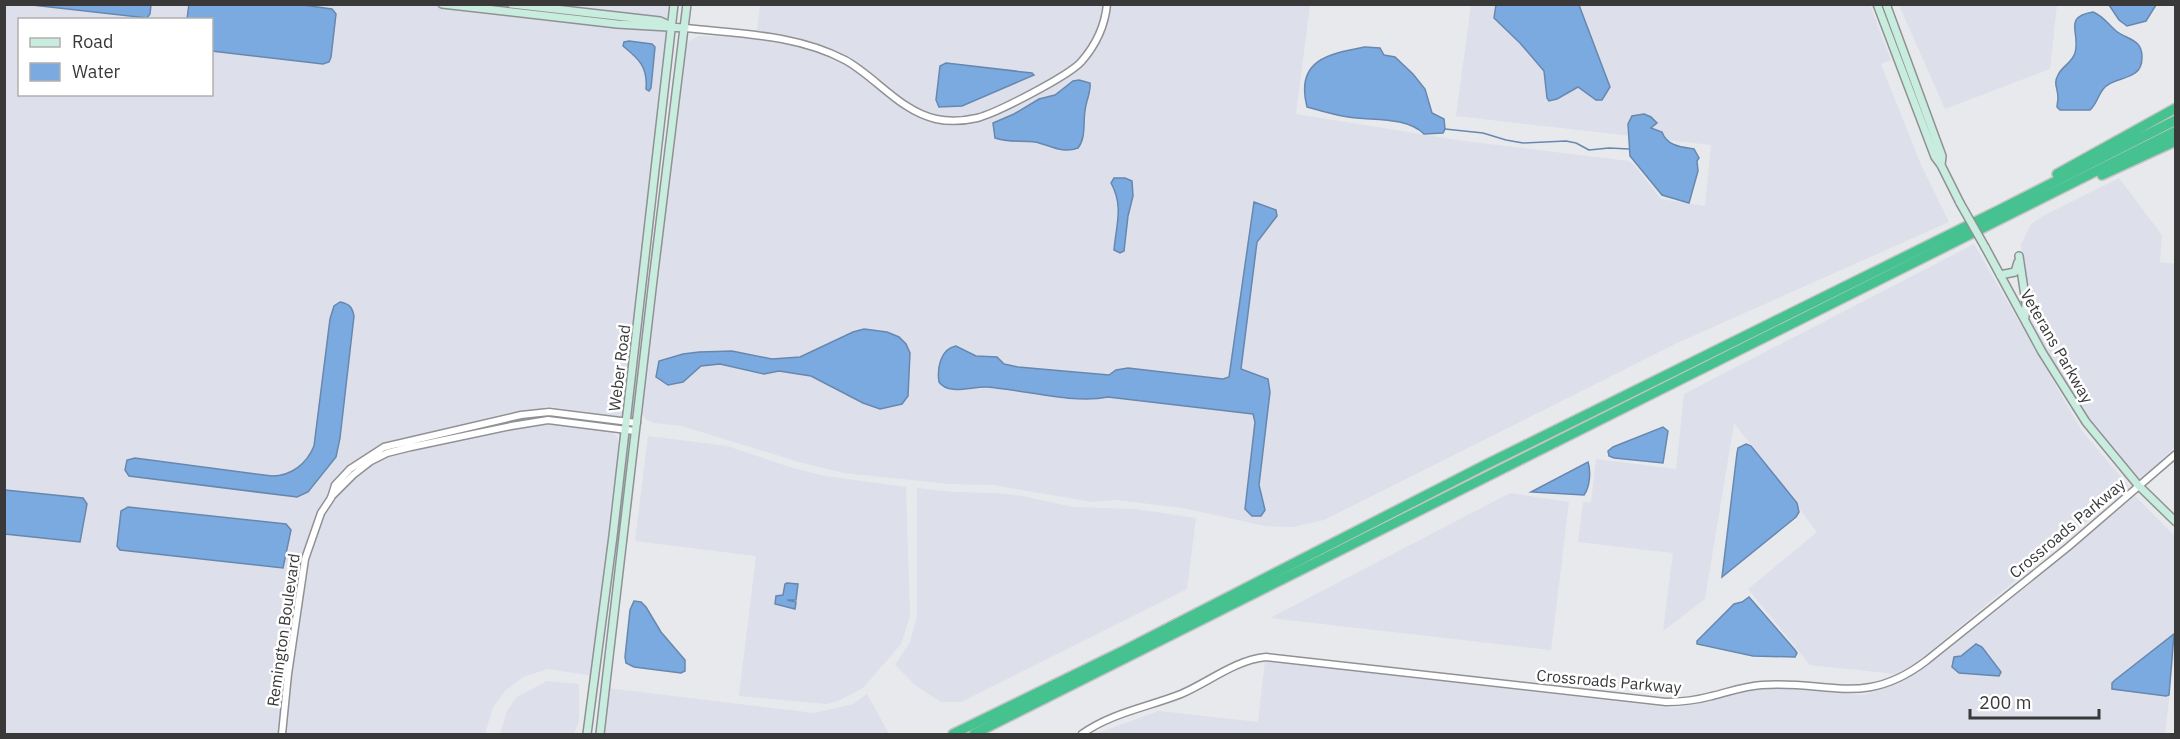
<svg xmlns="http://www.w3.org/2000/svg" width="2180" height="739" font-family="'IBM Plex Sans',sans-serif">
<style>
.built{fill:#dddfea;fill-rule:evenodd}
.water{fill:#7baae0;stroke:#6788ae;stroke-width:1.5}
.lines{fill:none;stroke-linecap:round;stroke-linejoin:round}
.stream{stroke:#6788ae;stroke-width:1.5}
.tertiary-casing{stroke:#909194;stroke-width:9}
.secondary-casing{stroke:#909194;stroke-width:10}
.motorway-casing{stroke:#c4c4c4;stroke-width:12}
.tertiary{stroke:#fff;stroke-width:6}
.secondary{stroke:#c8ecde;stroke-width:7}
.motorway{stroke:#46c190;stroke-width:9}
.secondary-bridge-casing{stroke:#909194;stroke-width:10;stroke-linecap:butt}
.secondary-bridge{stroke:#c8ecde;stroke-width:7}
.labels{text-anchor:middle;stroke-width:5;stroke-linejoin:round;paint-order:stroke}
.street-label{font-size:16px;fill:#39393a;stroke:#fff}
</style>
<rect width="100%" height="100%" fill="#e8e9ed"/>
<path class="built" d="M423,4L668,32L622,417L545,406L543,424L608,431L615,434L618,439L620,455L594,676L548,669L523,677L505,691L493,707L485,734H5L4,5ZM20,20H212V94H20Z
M577,5H673L671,23L576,11Z
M760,5H1310L1296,114L1464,141L1629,161L1635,166L1661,199L1705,206L1711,145L1456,116L1471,5H1870L1891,60L1881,64L1921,165L1949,222L1677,343L1324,520L1293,527L1265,526L1183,508L1116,500L1092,502L993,485L949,484L844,473L799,462L682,426L654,423L645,419L640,410L683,64L687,42L699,36L734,37L757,31Z
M1899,5H2057L2050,69L1945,109Z
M2119,178L2162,235L2160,262L2175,264V447L2141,480L2091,420L2044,347L2031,319L2022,255L2021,244L2031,224L2043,216Z
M1974,244L2082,431L2129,486L1916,663L1895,674L1810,665L1748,589L1817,532L1734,423L1705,599L1663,631L1673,553L1578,542L1583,502H1591L1596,459L1676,469L1684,394Z
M648,436L727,446L793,468L825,476L906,487L910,616L901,644L863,688L838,701L827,704L739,696L756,556L635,541Z
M917,488L953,492L995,493L1022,496L1073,507L1135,509L1196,518L1187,589L961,702H941L915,685L895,665L910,642L917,616Z
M1510,493L1569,502L1551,650L1270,618Z
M2135,496L2175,536L2176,639L2165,734H1095L1159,711L1258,722L1265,661L1673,708L1705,702L1739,692L1777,688L1864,695L1903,681L1933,659Z
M547,681L579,684V721L574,734H500L507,711L517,697Z
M607,688L814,713L853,704L867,694L889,734H601Z"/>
<path class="water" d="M189,4H296L332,9L336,14L331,57L329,62L323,64L212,51V20L187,19Z
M32,5H151L150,14L147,18Z
M1496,5H1579L1610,87L1602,100H1596L1578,87L1557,99L1549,101L1547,98L1544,71L1520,43L1494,18Z
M2109,5H2156L2146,21L2127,26L2119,20Z
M2093,12C2103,16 2107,23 2115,30C2126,40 2142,38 2142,57C2142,63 2140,70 2135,73C2125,80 2114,79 2105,87C2098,94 2097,104 2090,110H2060L2057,107C2057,104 2058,101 2058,98C2058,88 2053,84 2058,75C2062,66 2072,63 2075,53C2081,33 2062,17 2093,12Z
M629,41L652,44L655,47L651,88L649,91L646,89C648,67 639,59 623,46L624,42Z
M1365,47L1380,48L1384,55L1395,57L1413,74L1425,89L1432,113L1444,119L1445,129L1443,133L1424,134C1406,116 1371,121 1348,117C1334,115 1321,111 1307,107C1295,60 1328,54 1365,47Z
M946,63L1032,73L1034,75L962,106L939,107L936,100L940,66Z
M1079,80L1090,83C1091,93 1086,100 1085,111C1083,123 1086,138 1078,148C1062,154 1050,145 1035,142C1021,140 1008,143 995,138L993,123L1014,114L1039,99L1055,95L1073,81Z
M1644,114L1651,117L1657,123L1651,128L1662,132C1667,146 1681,147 1694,149L1699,158L1697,161L1698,171L1689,203L1662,195L1630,156L1628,124L1632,116Z
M1114,178H1125L1132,181L1133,196L1128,216L1124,251L1120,253L1114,250C1116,226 1124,206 1111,183Z
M1254,202L1276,210L1277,216L1257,242L1241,369L1268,379L1270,392L1259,485L1265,510L1261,516H1252L1245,509L1255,422L1253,414L1108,397C1073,404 1024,390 987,387C972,386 949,396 939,382C937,369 940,349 956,346L976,356L997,357L1004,364L1018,367L1109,375L1116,370L1128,368L1223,379L1229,377Z
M340,302C350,304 352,307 354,316L340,438L336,457L308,492L297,497L129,476L125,470L127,460L135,458L272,476C292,476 307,463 314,446L330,319L334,306Z
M864,329L887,332L899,337L906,344L910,353L908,396L902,404L880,409L863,403L811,376L779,371L764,374L720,364L701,366L683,382L668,385L656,377L659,361L683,354L699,352L732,351L772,359L800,357L853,332Z
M1663,427L1668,431L1663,463L1614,458L1609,456L1608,451L1613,447Z
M1746,444L1751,446L1797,503L1799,512L1796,517L1722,577L1737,453L1738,448Z
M1588,462C1591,471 1590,487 1584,495L1531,492Z
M5,490L83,498L87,504L80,542L5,534Z
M128,507L286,524L291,530L283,568L120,550L117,546L121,511Z
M787,583L798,584L796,600H787L796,602L795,609L775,604L776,596L783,595L785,584Z
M1749,597L1795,650L1797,653L1795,657L1753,656L1697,644V641L1734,604L1742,602Z
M634,601L641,602L646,607L661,632L685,660V671L681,673L634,667L626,663L625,657L630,610Z
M2174,634L2169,695L2166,696L2112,689V683L2115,680Z
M1976,644L1982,647L2001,672L1999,676L1959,673L1952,667L1954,657L1961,656Z"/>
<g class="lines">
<path class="stream" d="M1445,129L1483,133L1506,140L1523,143L1566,141L1576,143L1589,150L1609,148L1629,149"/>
<g class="tertiary-casing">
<path id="tertiary" d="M685,28C739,34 796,34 845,60C876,77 900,111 936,119C950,122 964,121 977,118C997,113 1068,76 1081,62C1096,45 1105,26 1107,4
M331,497L353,475L371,461L387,453L411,447L511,426L548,420L635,431
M282,734L288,674L305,559L321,513L331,498L335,485L350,469L384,447L521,415L549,412L637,423
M1082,734C1111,713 1148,707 1181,694C1209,682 1235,660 1266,657L1666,702C1682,702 1697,700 1712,696C1729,692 1744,686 1762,685C1829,680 1864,708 1926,661L2068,547L2176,454"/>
</g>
<g class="secondary-casing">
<path id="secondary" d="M442,4L617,24L685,28
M511,4L660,21L671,26
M1877,4L1935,157L1941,165L1960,203
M1886,4L1942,156L1941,165
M1985,247L2042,352L2086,422L2138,485L2176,522
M2019,256L2026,303L2025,317
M2000,275L2015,272L2018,262
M587,734L613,536L674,4
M600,734L653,280L687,4"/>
</g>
<g class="motorway-casing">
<path id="motorway" d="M2057,174L2176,108
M2102,175L2176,141
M953,734L1125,650L1485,465L1999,210L2176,120
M974,734L2176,131"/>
</g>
<use href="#tertiary" class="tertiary"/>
<use href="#secondary" class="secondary"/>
<use href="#motorway" class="motorway"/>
<g class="secondary-bridge-casing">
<path id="secondary-bridge" d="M1960,203L1985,247"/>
</g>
<use href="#secondary-bridge" class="secondary-bridge"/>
</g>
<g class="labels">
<g class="street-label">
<text transform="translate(2057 346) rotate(60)" y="6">Veterans Parkway</text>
<text transform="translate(619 368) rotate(-83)" y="6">Weber Road</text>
<text transform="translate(2067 528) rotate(-40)" y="6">Crossroads Parkway</text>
<text transform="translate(283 630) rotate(-82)" y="6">Remington Boulevard</text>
<text transform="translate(1609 681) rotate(5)" y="6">Crossroads Parkway</text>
</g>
</g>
<rect width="2180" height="739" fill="none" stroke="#39393a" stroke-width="12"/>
<rect x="18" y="18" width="195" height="78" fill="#ffffff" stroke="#b0b0b0" stroke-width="1.5"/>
<rect x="30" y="38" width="30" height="9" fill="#c8ecde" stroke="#b0b0b0" stroke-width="1.5"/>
<text x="72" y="48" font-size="18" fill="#39393a">Road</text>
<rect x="30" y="63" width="30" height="18" fill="#7baae0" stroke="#b0b0b0" stroke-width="1.5"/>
<text x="72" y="78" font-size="18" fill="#39393a">Water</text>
<path d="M1970 709v9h129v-9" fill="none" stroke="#39393a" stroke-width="3"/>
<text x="1979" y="709" font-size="18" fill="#39393a" stroke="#ffffff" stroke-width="4.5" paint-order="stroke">200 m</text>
</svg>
